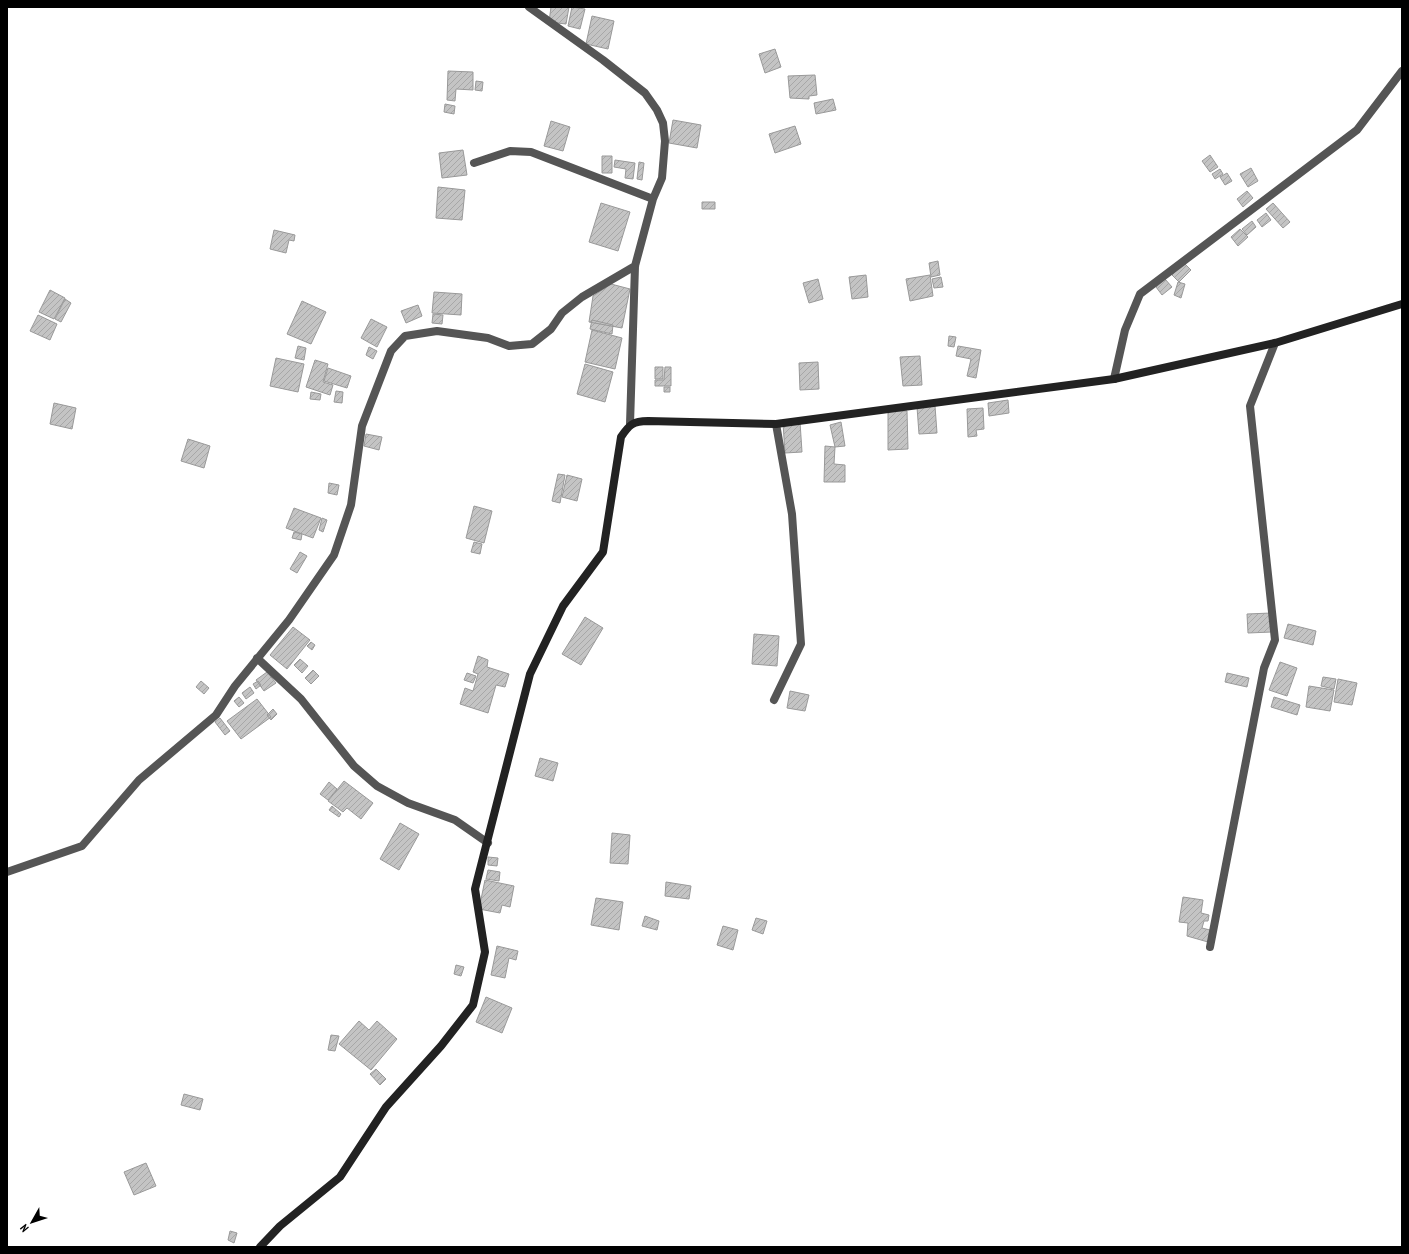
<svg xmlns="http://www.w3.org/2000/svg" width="1409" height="1254" font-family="'PT Sans Narrow',sans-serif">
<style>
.building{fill:url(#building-hatch);stroke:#999}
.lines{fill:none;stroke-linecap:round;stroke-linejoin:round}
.street{stroke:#555;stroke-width:8}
.secondary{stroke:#222;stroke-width:8}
</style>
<defs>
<pattern id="building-hatch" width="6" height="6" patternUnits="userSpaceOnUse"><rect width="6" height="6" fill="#c4c4c4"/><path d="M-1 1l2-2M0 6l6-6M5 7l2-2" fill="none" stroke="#a7a7a7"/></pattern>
</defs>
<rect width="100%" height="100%" fill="#fff"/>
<path class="building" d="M551,7H569L566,24L549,22Z
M572,7L585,9L580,29L568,26Z
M592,16L614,21L608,49L586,44Z
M775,49L781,67L765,73L759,54Z
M448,71L473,72V90L456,89L455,101L447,100Z
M815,75L817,95L809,96V99L790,98L788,76Z
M476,81L483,82L482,91L475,90Z
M833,99L836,110L816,114L814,103Z
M445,104L455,106L454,114L444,112Z
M673,120L701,125L697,148L669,143Z
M551,121L570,127L563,151L544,146Z
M795,126L801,144L775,153L769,134Z
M463,150L467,175L442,178L439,153Z
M1210,155L1218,167L1210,172L1202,161Z
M602,156H612V173H602Z
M615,160L635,163L633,179L625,178L626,169L614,167Z
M639,162L644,163L642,180L637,179Z
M1251,168L1258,181L1248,187L1240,174Z
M1220,169L1223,174L1215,179L1212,174Z
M1227,173L1232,181L1225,185L1220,177Z
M438,187L465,190L462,220L436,218Z
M1247,191L1253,198L1243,207L1237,199Z
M702,202H715V209H702Z
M601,203L630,212L618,251L589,242Z
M1273,203L1290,222L1283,228L1266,209Z
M1266,213L1271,220L1262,227L1257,220Z
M1252,221L1256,227L1247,235L1242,229Z
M1240,229L1248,237L1238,246L1231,237Z
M274,230L295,235L294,241L289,240L286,253L270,249Z
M938,261L940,275L931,277L929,263Z
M1184,263L1191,270L1179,282L1172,275Z
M866,275L868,297L852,299L849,277Z
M930,275L933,296L910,301L906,279Z
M941,277L943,287L934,288L932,279Z
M818,279L823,299L809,303L803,283Z
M1165,279L1172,287L1162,295L1156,287Z
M1178,282L1185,284L1181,298L1174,295Z
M611,284L630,289L622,328L589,322L593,296Z
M50,290L65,298L54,319L39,312Z
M434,292L462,294L461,315L432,313Z
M65,299L71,303L61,322L55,319Z
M302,301L326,312L311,344L287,334Z
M418,305L422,316L406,323L401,311Z
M433,314L443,315L442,324L432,323Z
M38,315L57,324L50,340L30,331Z
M371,319L387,327L377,347L361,338Z
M592,320L613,325L612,334L590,329Z
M592,330L622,338L615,369L585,362Z
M949,336L956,337L954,347L948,346Z
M298,346L306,348L304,360L295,358Z
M958,346L981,350L976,378L967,376L971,359L956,356Z
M369,347L377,351L373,359L366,355Z
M920,356L922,385L903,386L900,357Z
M276,358L304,364L298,392L270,386Z
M315,360L328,364L323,382L333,385L330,395L306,387Z
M818,362L819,389L800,390L799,363Z
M585,364L613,372L605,402L577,394Z
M655,367H663V379H655Z
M665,367H671V386H655V380H664Z
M328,368L351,376L347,388L324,381Z
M664,387H670V392H664Z
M336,391L343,392L342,403L334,402Z
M311,392L321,394L320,400L310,399Z
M1008,400L1009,413L989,416L988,403Z
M54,403L76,408L72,429L50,424Z
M935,406L937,433L919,434L917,407Z
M983,408L984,429L976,430L977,436L968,437L967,409Z
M888,411H907L908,449L888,450Z
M800,422L802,452L785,453L783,423Z
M841,422L845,446L835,447L830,425Z
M366,434L382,437L379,450L364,446Z
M188,439L210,446L204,468L181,461Z
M825,446L835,447L834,464L845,465V482H824Z
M558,474L565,475L560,503L552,501Z
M567,475L582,479L577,501L562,497Z
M329,483L339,485L337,495L328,493Z
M474,506L492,511L484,543L466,538Z
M294,508L321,518L313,538L286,528Z
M322,518L327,520L323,532L319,530Z
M294,532L302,534L301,540L292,538Z
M474,542L482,544L480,554L471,552Z
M300,552L307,556L297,573L290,569Z
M1271,613L1272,632L1248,633L1247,614Z
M585,617L603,628L581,665L562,654Z
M1288,624L1316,631L1313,645L1284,638Z
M293,627L310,640L287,669L270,655Z
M754,634L779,636L777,666L752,664Z
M311,642L315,645L312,650L307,646Z
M478,656L488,660L487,667L509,674L505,687L496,685L488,713L460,704L465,688L473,691L478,674L473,672Z
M300,659L308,666L302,673L294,665Z
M1280,662L1297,668L1287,696L1269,690Z
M313,670L319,676L311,684L305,678Z
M267,672L276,683L264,691L256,680Z
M467,673L476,676L473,683L464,680Z
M1227,673L1249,678L1247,687L1225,682Z
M1323,677L1336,679L1334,689L1321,686Z
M1338,679L1357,683L1352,705L1334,702Z
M201,681L209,688L204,694L196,687Z
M258,681L261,685L256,689L253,684Z
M1309,686L1334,690L1330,711L1306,707Z
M250,687L254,693L246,699L242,693Z
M790,691L809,695L805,711L787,708Z
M239,697L244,703L239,707L234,701Z
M1274,697L1300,705L1297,715L1271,707Z
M257,699L271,717L241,739L227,721Z
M273,709L277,714L271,720L267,715Z
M220,718L230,731L225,735L215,722Z
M540,758L558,763L553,781L535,776Z
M344,781L373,803L361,819L347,808L343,812L328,801Z
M329,782L337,789L328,800L320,794Z
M332,806L341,814L339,817L329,810Z
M400,823L419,834L399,870L380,859Z
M612,833L630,835L628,864L610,863Z
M488,857L498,858L497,866L488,865Z
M488,870L500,872L499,881L486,879Z
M485,880L514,886L510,907L502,905L500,913L479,909Z
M666,882L691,886L689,899L665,896Z
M1183,897L1203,900L1201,913L1209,915L1208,921H1204L1202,928L1210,930L1208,942L1187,936L1188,923L1179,922Z
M596,898L623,902L619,930L591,925Z
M645,916L659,921L657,930L642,926Z
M756,918L767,921L763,934L752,930Z
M723,926L738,930L733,950L717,945Z
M497,946L518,951L516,960L509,958L505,978L491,975Z
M456,965L464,967L461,976L454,974Z
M486,997L512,1008L502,1033L476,1022Z
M359,1021L369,1030L377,1021L397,1039L371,1070L339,1044Z
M331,1035L339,1036L335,1051L328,1050Z
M376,1069L386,1079L380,1085L370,1074Z
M184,1094L203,1099L200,1110L181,1105Z
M146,1163L156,1186L134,1195L124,1172Z
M230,1231L237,1233L234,1243L228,1240Z"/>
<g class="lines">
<path class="street" d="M529,7L603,60L645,93L657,110L663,123L665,141L662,178L653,199L635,266L630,424
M474,163L510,151L531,152L653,199
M1114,379L1125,330L1140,294L1357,130L1402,71
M257,658L301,699L354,766L377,786L408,803L455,820L488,843
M774,700L801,644L792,514L776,424
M7,872L82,846L139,780L216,715L235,686L289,620L334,555L351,505L362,426L391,351L405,336L437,331L488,338L509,346L532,344L551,329L562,313L582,297L635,266
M1210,947L1264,668L1275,640L1250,406L1275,343"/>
<path class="secondary" d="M260,1247L280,1226L340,1177L386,1107L441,1046L473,1005L485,952L475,889L530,674L563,606L603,552L621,437C629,425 633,421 648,421L776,424L1114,379L1275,343L1402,304"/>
</g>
<rect width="1409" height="1254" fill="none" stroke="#000000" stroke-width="16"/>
<g transform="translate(32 1222) rotate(231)" stroke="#ffffff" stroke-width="3" paint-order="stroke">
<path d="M0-3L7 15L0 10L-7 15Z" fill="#000000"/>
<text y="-6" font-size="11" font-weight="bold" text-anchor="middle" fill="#000000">N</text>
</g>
</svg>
